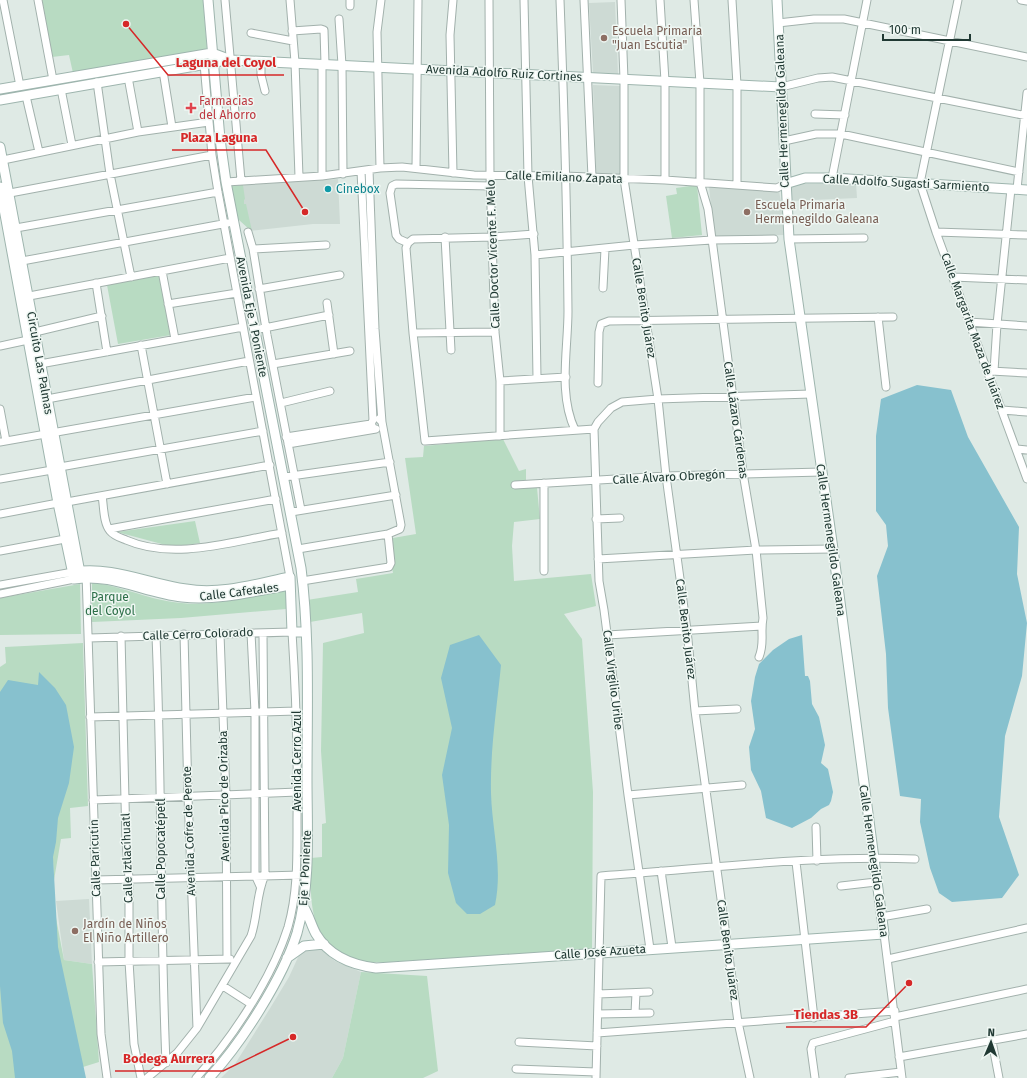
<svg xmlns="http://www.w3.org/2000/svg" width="1027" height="1078" font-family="'Fira Sans',sans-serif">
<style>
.built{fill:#cddad4}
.green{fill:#b8dbc2}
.water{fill:#87c1ce}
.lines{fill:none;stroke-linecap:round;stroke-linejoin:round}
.street-casing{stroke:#a2b1ac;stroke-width:9}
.secondary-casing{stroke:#9eb5ae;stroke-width:11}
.street{stroke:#fff;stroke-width:7}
.secondary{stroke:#fff;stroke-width:9}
.education-dot{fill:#8d6e63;stroke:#eff7f3;stroke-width:1.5}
.health-dot{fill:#e0444e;stroke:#eff7f3;stroke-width:1.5}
.culture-dot{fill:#0f9aa8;stroke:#eff7f3;stroke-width:1.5}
.labels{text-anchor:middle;stroke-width:3;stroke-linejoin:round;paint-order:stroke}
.education-label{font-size:12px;fill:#785e54;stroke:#eff7f3;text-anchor:start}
.street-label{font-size:12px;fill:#203933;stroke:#eff7f3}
.health-label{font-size:12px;fill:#be3a42;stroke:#eff7f3;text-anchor:start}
.culture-label{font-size:12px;fill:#0d838f;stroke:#eff7f3;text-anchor:start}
.park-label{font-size:12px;fill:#2c6f48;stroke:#eff7f3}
.leader{fill:none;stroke:#d62828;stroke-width:1.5}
.callout-dot{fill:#d62828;stroke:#eff7f3;stroke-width:1.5}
.callout-label{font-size:13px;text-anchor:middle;font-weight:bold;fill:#d62828;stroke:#eff7f3;stroke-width:3;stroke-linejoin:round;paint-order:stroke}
</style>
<rect width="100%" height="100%" fill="#dfeae5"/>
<path class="built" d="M615,2L618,74L593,73L589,3Z
M593,85L620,86L621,175L596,174Z
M338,179L340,224H313L249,231L248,228L238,219L232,186Z
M856,183L857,198L790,201L791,184Z
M709,186L779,190L786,235L714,236Z
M89,899L92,964L64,960L56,901Z
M318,947L335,961L361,972L343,1058L332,1078H221L235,1064L269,1010L289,977L300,953L305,948Z"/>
<path class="green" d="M42,0H203L207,49L73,73L69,55L52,57Z
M243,185L245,199L244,200V204H246L252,231H249L248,228L238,219L232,186Z
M697,185L702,235L672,238L666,196L677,194L676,188Z
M161,274L171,335L118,344L107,285Z
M503,439L519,471L526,469V488H537L540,519L514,522L512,546L514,581L591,574L596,606L564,614L582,639L593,792L592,949L389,962C376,962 362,963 349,959C343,956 336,952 332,947C307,923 311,889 311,858L322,857V824L326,823L321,751L323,643L364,633L362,613L310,622L307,600L358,592L356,579L393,573L387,539L416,534L405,458L423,457L424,446Z
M195,521L200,543L173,547L117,532Z
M92,583C115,584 148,599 173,602C210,608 249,597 286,590V609L181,618L92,622Z
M80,584L81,634L0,635V598Z
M83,643L88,806L70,808L71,838L61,839L54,880L53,860L48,876L64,960L92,964L99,1062L83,1067L85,1078H0V667L6,663L5,647Z
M361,972L427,976L438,1071L423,1078H332L343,1058Z"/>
<path class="water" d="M917,385L951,390L968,437L1019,527L1017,574L1027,623L1022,676L1005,736L999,817L1019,875L1002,898L952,902L939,893L930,868L920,822L921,799L900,796L888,708L886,654L877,576L888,546L886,525L876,511V436L881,399Z
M479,635L501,665C497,707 490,750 491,793C492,831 503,867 495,905L480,914H467L456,903L448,873L449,825L442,775L452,728L441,678L450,645Z
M802,635L805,676H808L810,681L812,704L819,717L825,745L821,763L828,769L833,792L831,801L829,805L821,809L811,818L792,828L766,818L761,791L751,770L749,747L755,729L751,701L755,677L759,664L773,650L789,639Z
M39,672L55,688L66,705L74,747L69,783L58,818L56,842L53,857L58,947L86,1078H15L12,1051L3,1023L0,986V692L8,680L38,685Z"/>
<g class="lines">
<g class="street-casing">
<path id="street" d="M3,0L20,86
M38,0L53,80
M225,0L241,180
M290,0L295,62L299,177
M350,0V6
M489,0L490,175L495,332L500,381V436
M524,0L528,176L535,255L537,378
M560,0C564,104 567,207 568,311C568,350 558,394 575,430
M584,0L592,177
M621,0L624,79V179L658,399L666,476L687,630L695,711L738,1022L750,1078
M660,0L665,81V180
M694,0L700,83V182L708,209L743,473L756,550L763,618C760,634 765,642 759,657
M732,0L737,85V184
M958,0L920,183L936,232L1027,479
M1021,0L1027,1
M339,19L342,65L343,174
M778,23L814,19H844L1027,57
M292,31L321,29L324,30L325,64
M251,33L293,41
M261,61V75L265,91
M204,64L212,155L218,192L290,577
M322,64V176
M163,71L172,127
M128,77L138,132
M97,82L110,174L131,277
M781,87L818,78L832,77L1027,116
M61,89L72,145
M26,96L39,152
M815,114L845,115
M784,141L816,134H841L1019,172
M3,160L138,132L209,122
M380,168L377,32L381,0
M416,168L418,0
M369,170L375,329L382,422
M361,171L373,420L371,424L374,429
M453,173L450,35L453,0
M832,178L867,0
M226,182L322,176L380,168L402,167L474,175L564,176L665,180L777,188L785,184
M1017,189L1027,93
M10,193L212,155
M16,228L218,192
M248,232L253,249L267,335L301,510
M936,232L1027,235
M445,237L451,350
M789,239L864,238
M408,243L406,248L413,333L425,441L594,429
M408,243L399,239L396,235L390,193L392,186L396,184L491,186
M408,243L413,239L493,237L534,234
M253,249L326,245
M535,255L634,245L712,240L774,239
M22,261L228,223
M162,271L175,339
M953,277L1027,280
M96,283L107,352
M603,288L605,249
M259,289L340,275
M24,297L230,258
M327,303L334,354
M168,304L237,293
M878,317L886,387
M969,322L1027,326
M254,330L329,315
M35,332L102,316
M413,333L495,332
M141,345L167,484
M0,346L28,340
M40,364L243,327
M273,364L350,351
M991,371L1027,373
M994,371L997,324L1011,189
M500,381L566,377
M598,383L599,332L601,324L609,321L893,317
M47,399L249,361
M281,403L330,391
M0,409L6,441
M1002,410L1027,412
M286,437L371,424
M0,442L256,397
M288,444L376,429
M1017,449L1027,450
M60,467L263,431
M284,477L390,462
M0,479L52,470
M544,483V571
M515,485L666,476L822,472
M102,496C104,506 103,523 110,531C114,536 121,538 126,540C174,561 233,541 282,533
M67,502L270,465
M291,512L396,495
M0,514L58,503
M596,519L620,518
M109,529L276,499
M298,549L388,534L400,529L401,525L382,422L379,419
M0,551L65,539
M598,559L756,550L833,549
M86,573L101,1034L107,1078
M302,581L389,567L391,563L388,534
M0,585L73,572
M0,594L74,579
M251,633L255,712V875L260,886
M184,634L188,796L197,1028
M220,634L226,795L227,959
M607,635L762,626
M121,636L126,841L129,879V961L134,1044L141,1078
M156,636C162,778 160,921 166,1063
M89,638L292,632C296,694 298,756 297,819C297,855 298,892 288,927C272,978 232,1039 196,1078
M695,711L737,709
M90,717L297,711
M628,795L742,785
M93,800L298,792
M816,827L817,861
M796,862L814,1018
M661,871L672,947
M96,880L301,875
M841,886L876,882
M881,917L927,909
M884,934L902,1078
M650,949L628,795L604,610L599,581L594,429L598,422L611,408L622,402L658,399L811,394
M888,959L1027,928
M98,962L230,959
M223,986L251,1004
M598,994L649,992
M635,1013L636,993
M598,1014L650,1013
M895,1017L1027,989
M597,1033L895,1011
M992,1041L999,1078
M519,1042L597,1046
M899,1057L1027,1034
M516,1069L596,1072
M147,1078L177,1053L197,1028L251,936C258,916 256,894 265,875L263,633
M596,1078L601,876C705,869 810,855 915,859
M815,1078L811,1049L813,1043L895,1021
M849,1078L901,1072"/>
</g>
<g class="secondary-casing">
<path id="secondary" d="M208,0L220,139L226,182L301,568C310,638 307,709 307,780C307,830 311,884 297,933C283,978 241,1044 209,1078
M0,89L212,53L231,60L781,87
M0,100L218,62
M0,147L81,578
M785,184L805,178H832L1027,190
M0,187L58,503L74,579C112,573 145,593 182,597C218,601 255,591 290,585
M74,572C112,566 149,584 186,589C220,595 256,584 290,577L292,632H306
M303,906C309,915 311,925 316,934C329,956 352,965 376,968L884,934L833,549L789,239L777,0
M287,958L304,946L324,944"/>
</g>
<use href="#street" class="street"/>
<use href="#secondary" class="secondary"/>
</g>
<g class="education-dot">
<circle cx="604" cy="38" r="4"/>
<circle cx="747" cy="212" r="4"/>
<circle cx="75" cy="931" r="4"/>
</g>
<path class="health-dot" d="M189 102h4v4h4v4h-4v4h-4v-4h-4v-4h4z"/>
<circle class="culture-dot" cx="328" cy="189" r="4"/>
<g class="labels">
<g class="education-label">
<text x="612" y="35">Escuela Primaria<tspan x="612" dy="14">"Juan Escutia"</tspan></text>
<text x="755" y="209">Escuela Primaria<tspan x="755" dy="14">Hermenegildo Galeana</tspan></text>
<text x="83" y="928">Jardín de Niños<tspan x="83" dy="14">El Niño Artillero</tspan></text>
</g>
<g class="street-label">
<text transform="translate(504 73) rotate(3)" y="4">Avenida Adolfo Ruiz Cortines</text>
<text transform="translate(782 111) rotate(-92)" y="4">Calle Hermenegildo Galeana</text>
<text transform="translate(564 177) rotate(2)" y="4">Calle Emiliano Zapata</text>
<text transform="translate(906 183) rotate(3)" y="4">Calle Adolfo Sugasti Sarmiento</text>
<text transform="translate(493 254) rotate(-92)" y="4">Calle Doctor Vicente F. Melo</text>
<text transform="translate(644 308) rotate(81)" y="4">Calle Benito Juárez</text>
<text transform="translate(252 317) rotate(79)" y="4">Avenida Eje 1 Poniente</text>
<text transform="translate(973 331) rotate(70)" y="4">Calle Margarita Maza de Juárez</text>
<text transform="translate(40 363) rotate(80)" y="4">Circuito Las Palmas</text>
<text transform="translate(736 420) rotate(82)" y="4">Calle Lázaro Cárdenas</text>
<text transform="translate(669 477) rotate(-3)" y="4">Calle Álvaro Obregón</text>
<text transform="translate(831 540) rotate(82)" y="4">Calle Hermenegildo Galeana</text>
<text transform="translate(239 592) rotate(-7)" y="4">Calle Cafetales</text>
<text transform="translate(686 629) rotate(83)" y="4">Calle Benito Juárez</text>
<text transform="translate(198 634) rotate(-2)" y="4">Calle Cerro Colorado</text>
<text transform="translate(613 680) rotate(83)" y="4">Calle Virgilio Uribe</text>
<text transform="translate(297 761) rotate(-90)" y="4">Avenida Cerro Azul</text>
<text transform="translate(224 796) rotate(-91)" y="4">Avenida Pico de Orizaba</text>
<text transform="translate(189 831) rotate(-92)" y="4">Avenida Cofre de Perote</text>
<text transform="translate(161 849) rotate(-90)" y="4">Calle Popocatépetl</text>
<text transform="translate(95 858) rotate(-92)" y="4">Calle Paricutín</text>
<text transform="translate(127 858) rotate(-92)" y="4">Calle Iztlacíhuatl</text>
<text transform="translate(874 861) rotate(82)" y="4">Calle Hermenegildo Galeana</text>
<text transform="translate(305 868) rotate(-87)" y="4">Eje 1 Poniente</text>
<text transform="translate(728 950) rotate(82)" y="4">Calle Benito Juárez</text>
<text transform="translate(600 952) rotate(-4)" y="4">Calle José Azueta</text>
</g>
<g class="health-label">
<text x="199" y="105">Farmacias<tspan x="199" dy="14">del Ahorro</tspan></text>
</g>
<g class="culture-label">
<text x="336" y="193">Cinebox</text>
</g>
<g class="park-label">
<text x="110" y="601">Parque<tspan x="110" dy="14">del Coyol</tspan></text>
</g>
</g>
<path class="leader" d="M126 24L168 75H284M305 212L266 150H172M909 983L866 1027H786M293 1037L223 1071H115"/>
<g class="callout-dot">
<circle cx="126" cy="24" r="4"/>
<circle cx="305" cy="212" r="4"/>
<circle cx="909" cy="983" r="4"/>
<circle cx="293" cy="1037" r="4"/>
</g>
<g class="callout-label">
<text x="226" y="67">Laguna del Coyol</text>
<text x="219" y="142">Plaza Laguna</text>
<text x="826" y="1019">Tiendas 3B</text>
<text x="169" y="1063">Bodega Aurrera</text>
</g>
<g transform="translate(991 1042) rotate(2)" stroke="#eff7f3" stroke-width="3" paint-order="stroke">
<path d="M0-3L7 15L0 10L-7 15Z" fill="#203933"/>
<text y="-6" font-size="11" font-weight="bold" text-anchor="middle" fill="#203933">N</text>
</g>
<path d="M883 34v6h87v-6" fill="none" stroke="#203933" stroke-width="2"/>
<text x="889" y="34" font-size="12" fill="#203933" stroke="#eff7f3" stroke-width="3" paint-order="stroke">100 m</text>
</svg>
